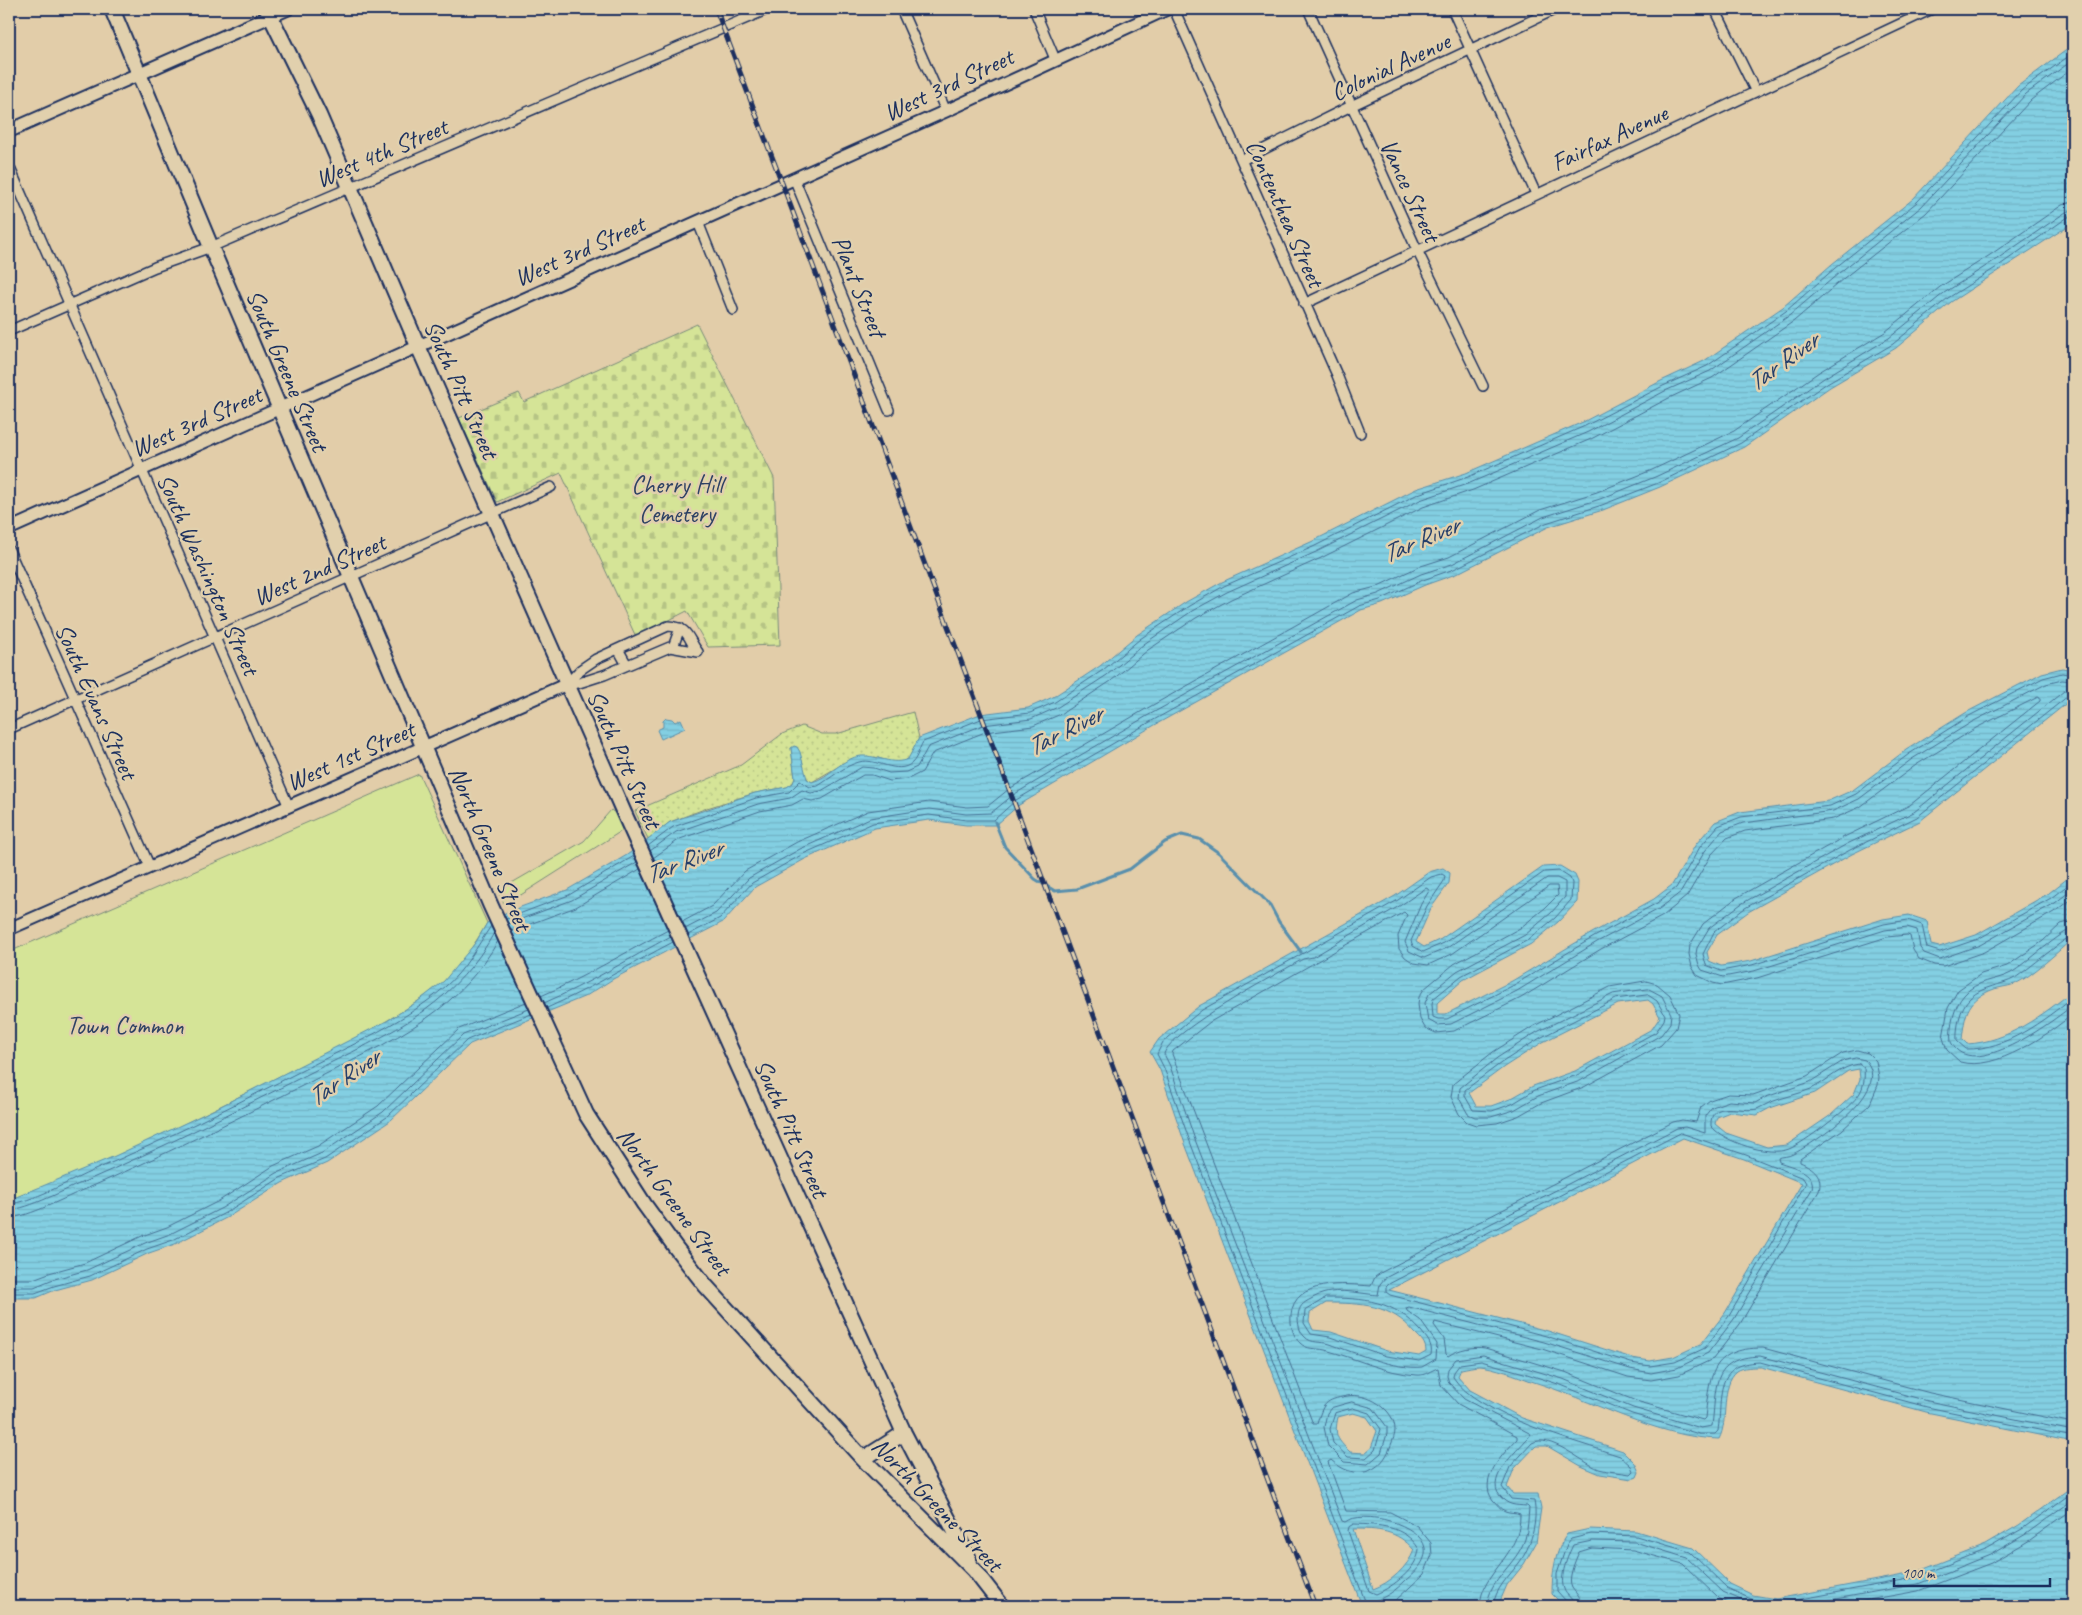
<svg xmlns="http://www.w3.org/2000/svg" width="2082" height="1615" font-family="Caveat,sans-serif">
<style>
.grass{fill:url(#grass-dots);stroke:#788a7a}
.cemetery{fill:url(#cemetery-stones);stroke:#788a7a}
.park{fill:#d5e497;stroke:#788a7a}
.water{fill:url(#water-rules);stroke:#598fad;fill-rule:evenodd}
.lines{fill:none;stroke-linecap:round;stroke-linejoin:round}
.shore{stroke:#456f93;stroke-width:1}
.stream{stroke:#598fad;stroke-width:3}
.minor-casing{stroke:#1b2f5e;stroke-width:12}
.tertiary-casing{stroke:#1b2f5e;stroke-width:15}
.secondary-casing{stroke:#1b2f5e;stroke-width:16}
.primary-casing{stroke:#1b2f5e;stroke-width:18}
.minor{stroke:#e1d0ad;stroke-width:9}
.tertiary{stroke:#e1d0ad;stroke-width:11}
.secondary{stroke:#e1d0ad;stroke-width:12}
.primary{stroke:#e1d0ad;stroke-width:14}
.rail-casing{stroke:#1b2f5e;stroke-width:5}
.rail{stroke:#e1d0ad;stroke-width:3;stroke-dasharray:9;stroke-linecap:butt}
.labels{text-anchor:middle;stroke-width:5;stroke-linejoin:round;paint-order:stroke}
.street-label{font-size:25px;fill:#1b2f5e;stroke:#e1d0ad}
.park-label{font-size:25px;fill:#2e4164;stroke:#e1d0ad}
.water-label{font-size:26px;font-style:italic;fill:#253f6b;stroke:#e1d0ad}
</style>
<defs>
<pattern id="grass-dots" width="8" height="8" patternUnits="userSpaceOnUse" patternTransform="scale(1.25)"><rect width="8" height="8" fill="#d5e497"/><path d="M2 2h.1M6 6h.1" fill="none" stroke="#b6c485" stroke-width="1.8" stroke-linecap="round"/></pattern>
<pattern id="cemetery-stones" width="16" height="16" patternUnits="userSpaceOnUse" patternTransform="scale(1.25)"><rect width="16" height="16" fill="#d5e497"/><path d="M2 7V4a2 2 0 0 1 4 0v3zM10 15v-3a2 2 0 0 1 4 0v3z" fill="#b6c485"/></pattern>
<pattern id="water-rules" width="6" height="5" patternUnits="userSpaceOnUse" patternTransform="scale(1.25)"><rect width="6" height="5" fill="#83cfe2"/><path d="M0 2.5h6" fill="none" stroke="#71b2c4"/></pattern>
</defs>
<rect width="100%" height="100%" fill="#e2cda9"/>
<filter id="ink" filterUnits="userSpaceOnUse"><feTurbulence type="fractalNoise" baseFrequency=".02" numOctaves="2"/><feDisplacementMap in="SourceGraphic" scale="10" xChannelSelector="R" yChannelSelector="G"/><feConvolveMatrix kernelMatrix="1 2 1 2 8 2 1 2 1" color-interpolation-filters="sRGB"/></filter>
<g filter="url(#ink)">
<path class="grass" d="M913,712L919,738L909,759L902,762H891L875,757L841,765L812,782C802,777 805,770 802,761C800,756 795,752 791,748L795,778L793,783L787,787L755,793L707,808L670,822L648,839L635,811L741,765L782,734L802,726L822,734H836Z"/>
<path class="cemetery" d="M697,324L774,478L780,645L708,647L687,611L636,637L561,473L497,502L459,418L519,393L524,402Z"/>
<path class="park" d="M419,774L487,923C476,942 459,969 442,983C396,1021 340,1045 288,1072C197,1118 105,1165 9,1200V952Z
M611,810L619,816L623,830L505,905L498,891L584,841Z"/>
<path class="water" d="M2073,47V219L2065,228L1951,302L1896,348L1830,387L1744,447L1660,487L1603,510L1548,527L1456,574L1425,585L1382,604L1361,610L1153,726L1019,805L996,825H966L929,820L875,828L805,859L755,887L723,922L613,979L586,996L470,1044L390,1121L327,1163L282,1183L228,1217L175,1244L149,1253L92,1280L55,1290L36,1298H9V1200L115,1156L213,1110L387,1021L417,1002L444,981L476,942L487,923L507,912L567,890L627,855L670,822L755,793L787,787L793,783L795,778L791,748L794,746L797,747L800,752L807,779L812,782C829,778 843,757 861,756C878,755 892,766 908,759L919,738L980,714L1028,708L1053,697L1100,666L1137,635L1186,602L1222,582L1311,542L1416,489L1466,473L1583,422L1661,381L1704,361L1783,307L1832,264L1913,199L2018,86L2065,51Z
M2062,668L2073,670V698L1920,821L1852,854L1748,912L1717,935L1707,952L1709,961L1721,966L1751,961L1883,919L1909,915L1927,921L1931,945L1939,947L1976,935L2049,893L2073,874V938C2059,951 2032,976 2015,984C2007,987 1997,987 1989,991C1966,1002 1965,1016 1962,1039L1967,1044C2008,1042 2042,1015 2073,991V1442L1926,1412L1761,1367C1753,1367 1743,1367 1737,1371C1720,1384 1729,1421 1719,1439C1659,1438 1589,1399 1531,1381C1518,1376 1493,1367 1480,1366C1474,1366 1467,1368 1461,1369L1458,1376L1470,1390L1522,1418L1623,1451L1635,1463L1639,1472L1637,1477L1632,1479L1600,1474L1581,1466L1547,1446H1536L1514,1469L1507,1487L1513,1494H1538L1541,1508L1536,1543L1524,1564L1507,1585L1498,1606H1362L1184,1141L1160,1070L1150,1052L1159,1039L1199,1006L1395,896L1429,872L1443,868L1450,873L1449,883L1431,908L1416,942L1424,947L1441,939L1543,867L1560,866L1575,875L1578,882L1577,902L1558,922L1531,944L1463,980L1437,1003V1014H1446L1512,981L1592,933L1654,899L1672,885L1696,844L1715,822L1740,812L1828,801L1853,790L1906,750L1967,712L2042,673ZM1648,1000L1653,1004L1660,1017L1652,1029L1575,1071L1533,1086L1510,1099L1491,1106H1476L1469,1093L1504,1067L1543,1042L1618,1004ZM1859,1069L1860,1079L1854,1094L1831,1115L1787,1145L1767,1147L1726,1133L1715,1124L1717,1117L1730,1112L1757,1115L1770,1108L1815,1093L1848,1071ZM1683,1138L1744,1159L1802,1183L1725,1313L1701,1344L1673,1357L1650,1361L1632,1358L1548,1331L1389,1290ZM1326,1303C1361,1303 1391,1304 1415,1333C1421,1339 1426,1343 1426,1352L1419,1356L1387,1351L1331,1332L1313,1330L1309,1321L1310,1313ZM1353,1413L1367,1417L1377,1431L1371,1448L1365,1453L1350,1452C1337,1439 1334,1436 1338,1417ZM1353,1529C1378,1529 1397,1530 1414,1550C1408,1567 1390,1583 1373,1589Z
M666,718L672,719L675,722L681,719L685,728L661,739L657,730L663,727V721Z
M2073,1486V1606H1564L1552,1594C1552,1573 1555,1551 1567,1534L1590,1529L1636,1531L1693,1548L1730,1584L1753,1595L1776,1599L1914,1573L1985,1545L2019,1525Z"/>
<g class="lines">
<path class="shore" d="M2073,688L2064,691L1914,812L1847,844L1741,904L1709,928L1697,948L1696,954L1699,965L1702,970L1723,977L1754,971L1885,930L1907,927L1917,930L1920,948L1924,953L1940,959L1980,945L2055,903L2073,889
M2073,694L2068,696L1917,817L1850,850L1745,908L1714,932L1703,954L1706,965L1721,971L1752,965L1884,924L1908,920L1922,925L1927,948L1940,952L1978,939L2051,898L2073,881
M648,846L673,827L756,798L789,792L800,781L810,787L818,786C831,778 844,766 859,762C876,757 897,776 912,763C918,757 919,748 923,742L981,719L1030,713L1055,702L1103,670L1140,639L1189,606L1224,586L1313,547L1418,494L1468,477L1585,426L1663,386L1707,366L1786,311L1835,268L1917,202L2022,90L2073,53
M650,851L676,832L758,804L790,798L802,790L811,793L821,791L862,767L874,768L889,773L906,772L917,767L928,747L983,725L1031,719L1058,707L1107,675L1144,644L1192,611L1227,592L1316,552L1420,500L1470,483L1588,432L1665,391L1710,371L1790,315L1839,273L1921,207L2026,94L2073,60
M653,858L680,839L760,811L792,805L803,799L812,801L822,799L863,775H872L890,781L908,779L922,772L933,753L985,732L1033,726L1061,714L1111,681L1148,650L1196,618L1231,599L1319,559L1423,507L1473,490L1591,439L1669,398L1712,378L1794,321L1844,278L1926,213L2031,100L2073,68
M506,919L569,895L634,856
M2073,921L2061,924L2043,941L2007,966L1981,974L1958,990L1948,1008L1943,1038L1947,1050L1960,1062C1996,1072 2047,1035 2073,1014
M682,922L712,906L745,871L797,842L868,811L929,802L967,807L988,806L1009,789L1144,710L1353,593L1376,587L1418,567L1449,557L1540,510L1597,492L1652,470L1734,431L1819,372L1885,332L1940,287L1990,255L2062,205L2073,202
M508,924L572,900L637,862
M685,929L716,913L749,878L800,849L870,818L929,809L966,814L991,813L1013,795L1147,716L1357,600L1378,594L1421,574L1452,564L1543,517L1600,499L1655,477L1738,438L1824,378L1889,338L1944,293L1994,261L2066,212L2073,210
M2073,929C2063,929 2025,965 2011,973C1996,981 1976,980 1964,995C1954,1006 1949,1028 1951,1042C1971,1083 2052,1022 2073,1005
M511,931L576,907L640,869
M688,935L720,918L752,883L803,854L873,823L929,815L966,820H994L1016,800L1150,722L1359,606L1380,600L1423,580L1454,569L1546,523L1602,505L1658,483L1741,443L1827,383L1893,344L1948,298L1997,267L2068,217L2073,216
M2073,935C2067,936 2026,971 2015,978C2001,986 1984,985 1970,998C1960,1007 1956,1028 1957,1041L1966,1049C2006,1050 2043,1021 2073,997
M1646,981L1657,984L1670,995L1679,1014L1676,1028L1661,1045L1584,1087L1541,1103L1518,1116L1497,1123L1476,1125L1467,1122L1459,1114L1451,1097L1453,1084L1493,1052L1534,1026L1610,987Z
M1649,989L1662,996L1671,1014L1670,1023L1661,1035L1580,1081L1538,1096L1514,1110L1491,1117H1475L1468,1114L1459,1098L1460,1088L1497,1058L1537,1032L1613,994Z
M1648,995L1657,1001L1665,1015L1664,1020L1656,1032L1577,1075L1535,1090L1512,1104L1492,1111L1473,1110L1465,1096V1090L1501,1063L1540,1038L1616,999Z
M541,996C585,977 626,952 668,930
M544,1003C588,984 629,959 671,936
M547,1008C590,989 631,964 673,942
M1856,1058L1865,1060C1895,1090 1815,1143 1793,1154C1788,1157 1783,1156 1778,1158L1779,1162C1792,1167 1816,1171 1812,1189L1734,1319L1708,1353L1677,1368L1651,1373L1630,1369L1544,1342L1409,1307L1406,1308L1407,1311L1420,1320L1437,1344L1436,1359L1422,1367C1397,1370 1355,1353 1330,1344C1322,1341 1311,1344 1305,1337C1299,1332 1298,1323 1298,1316C1299,1306 1303,1303 1311,1299C1332,1286 1355,1293 1378,1295L1380,1284L1385,1278L1677,1128L1685,1127L1705,1133V1116L1712,1107L1729,1101L1755,1103L1766,1097L1810,1082L1843,1061Z
M1859,1064L1864,1068C1865,1078 1864,1089 1857,1097C1847,1110 1804,1143 1789,1149C1769,1157 1724,1142 1711,1126C1709,1098 1743,1113 1757,1109C1762,1107 1766,1104 1771,1102C1784,1097 1799,1094 1811,1089C1828,1081 1840,1066 1859,1064Z
M1681,1133L1746,1155L1803,1178L1806,1183L1729,1316L1705,1348L1675,1362L1650,1366L1631,1363L1546,1336L1390,1295L1386,1292V1287L1389,1284Z
M9,1204C31,1202 68,1182 90,1172C163,1141 234,1105 305,1069C353,1044 405,1022 446,986C465,970 477,946 491,926
M9,1210C29,1209 66,1189 86,1181C162,1148 235,1111 308,1074C347,1054 389,1036 424,1011C453,990 477,964 494,933
M9,1218C29,1217 66,1197 86,1189C160,1157 232,1121 304,1085C345,1064 389,1044 427,1018C456,998 481,971 498,941
M9,1279H33L49,1273L85,1263L142,1236L167,1227L219,1201L273,1166L318,1146L378,1106L459,1029L526,1002
M9,1287H34L51,1280L87,1270L145,1243L170,1234L222,1208L277,1173L322,1153L383,1112L463,1035L529,1009
M9,1293H35L54,1286L90,1276L147,1249L173,1240L225,1213L280,1178L325,1159L387,1117L467,1040L531,1014
M1326,1298C1364,1298 1394,1300 1421,1331C1427,1339 1433,1344 1431,1355L1419,1361L1386,1356L1330,1337L1311,1334L1304,1323L1305,1311Z
M1352,1402L1373,1408L1387,1427V1434L1381,1453L1368,1464L1344,1462L1328,1446L1324,1427L1327,1413L1331,1408Z
M1353,1408L1369,1413L1381,1429L1375,1450L1366,1458L1348,1457L1333,1443L1330,1429L1335,1413Z
M1354,1524C1379,1525 1404,1525 1419,1549C1418,1568 1393,1587 1376,1594L1369,1591L1348,1531L1349,1527Z
M1367,1606L1189,1139L1164,1068L1157,1054L1163,1042L1202,1010L1398,900L1431,877L1442,874L1445,876L1444,881L1427,906L1411,941L1413,946L1423,952L1444,943L1544,872L1559,871L1570,878L1572,883L1571,900L1555,918L1528,940L1461,976L1433,999L1432,1004L1433,1017L1438,1019H1447L1514,985L1594,937L1657,903L1676,888L1700,847L1718,826L1741,817L1830,806L1856,794L1909,754L1969,716L2043,678L2062,673L2073,675
M1373,1606L1374,1601C1387,1597 1396,1590 1406,1580C1414,1573 1427,1562 1425,1548C1421,1524 1363,1509 1345,1522L1342,1521L1194,1137L1170,1066L1164,1054C1171,1030 1277,974 1303,959L1313,957L1401,905L1426,888L1428,889L1429,891L1421,904L1405,942L1409,951L1424,958L1447,948L1547,878H1557L1565,882V897L1551,913L1525,935L1457,971L1429,994L1425,1003L1428,1020L1437,1025L1451,1024L1517,991L1597,942L1659,909L1681,892L1705,851L1722,831L1743,823L1833,811L1859,799L1912,759L1972,722L2046,684L2062,680L2073,681
M1382,1606L1396,1600L1424,1574L1432,1555L1431,1543L1417,1526L1390,1512L1346,1511L1328,1462L1331,1460C1354,1481 1381,1475 1391,1445C1393,1440 1395,1435 1395,1430C1395,1409 1367,1392 1347,1396C1325,1400 1323,1403 1317,1424H1313L1172,1054L1173,1051L1210,1022L1404,912L1407,915L1398,936L1399,949L1405,957L1414,963L1428,965L1452,954L1549,886H1557L1558,895L1545,908L1520,928L1454,964L1424,989L1419,997L1418,1004L1420,1019L1425,1028L1436,1033L1454,1031L1521,998L1601,949L1663,916L1687,896L1711,855L1727,838L1745,831L1833,819L1860,807L1916,765L1976,728L2038,697L2040,698V701L1910,805L1844,837L1736,898L1703,924L1690,945L1689,954L1692,967L1697,975L1713,983L1722,985L1757,978L1887,937L1907,935L1910,936L1913,950L1919,959L1934,965L1943,966L1984,952L2059,909L2073,898
M1480,1606C1481,1571 1521,1557 1520,1514C1516,1512 1510,1513 1505,1511C1500,1509 1497,1504 1493,1500C1477,1480 1504,1453 1517,1439V1436L1458,1404L1441,1385L1438,1368C1431,1370 1425,1376 1417,1375C1384,1373 1356,1358 1325,1350C1316,1348 1307,1350 1300,1343C1293,1336 1290,1325 1291,1315C1294,1279 1345,1284 1371,1286L1375,1277L1382,1272L1673,1122L1682,1120L1696,1122L1701,1107L1710,1100L1728,1094L1753,1095L1807,1076L1843,1053L1857,1050L1868,1053L1876,1061L1879,1077L1878,1085L1870,1104L1842,1130L1800,1159V1162C1814,1168 1823,1175 1819,1191L1740,1324L1713,1359L1679,1375L1651,1380L1628,1377L1542,1349L1435,1322L1434,1325L1444,1339L1446,1354L1448,1356C1458,1349 1474,1346 1485,1348L1565,1372L1636,1401L1703,1420L1705,1418C1710,1376 1710,1348 1763,1348L1930,1393L2073,1423
M1487,1606C1489,1579 1517,1564 1525,1539C1528,1530 1528,1518 1529,1508L1527,1506C1515,1505 1508,1506 1500,1496C1484,1477 1521,1448 1531,1434L1464,1399L1449,1383L1447,1376L1448,1369L1456,1359L1483,1355L1563,1379L1633,1408L1701,1428L1712,1426C1717,1387 1710,1358 1760,1356L1928,1401L2073,1431
M1493,1606C1495,1589 1509,1576 1519,1563C1531,1547 1538,1521 1534,1501L1511,1499L1502,1487L1510,1467L1532,1443C1550,1433 1581,1462 1599,1469C1609,1472 1620,1472 1630,1474L1633,1471L1631,1466L1620,1456C1577,1442 1477,1415 1453,1377L1454,1372L1460,1364L1481,1361L1524,1373L1561,1385L1632,1414L1699,1434H1715L1718,1431C1723,1395 1713,1364 1760,1362L1927,1407L2073,1437
M1567,1606L1566,1601L1557,1591V1574L1567,1544L1571,1539L1591,1534L1636,1536L1690,1552L1727,1588L1751,1599L1775,1604L1914,1578L1987,1549L2022,1529L2073,1492
M1574,1606C1573,1597 1566,1596 1564,1589C1559,1577 1568,1555 1573,1545L1592,1541L1635,1542L1687,1558L1723,1592L1754,1606
M1581,1606C1581,1597 1577,1595 1572,1588C1567,1579 1575,1561 1579,1552L1592,1548L1633,1550L1683,1564L1718,1598L1734,1606
M1797,1606L1918,1584L1990,1555L2026,1534L2073,1500
M1835,1606L1918,1591L1991,1563L2030,1540L2073,1509"/>
<path class="stream" d="M995,822L1005,847L1035,879L1055,891L1077,889L1130,869L1165,842L1182,835L1199,839L1219,853L1270,905L1279,922L1301,952"/>
<g class="minor-casing">
<path id="minor" d="M901,9L946,111
M1034,9L1055,59
M1174,9L1337,375L1360,433
M1308,9L1417,250L1483,386
M1452,9L1536,194
M1715,9L1755,90
M1242,160L1351,106L1556,9
M9,166L289,807
M794,178L889,410
M698,222L733,310
M1304,304L1932,9
M9,331L155,267L211,247L768,9
M9,550L150,867
M673,647L680,628
M618,649L627,665
M567,684L580,670L596,659L668,626C689,627 687,638 698,652
M567,684L579,683L604,675L670,647L698,652
M9,729L551,487"/>
</g>
<g class="tertiary-casing">
<path id="tertiary" d="M9,529L946,111L1167,9
M9,929L567,684"/>
</g>
<g class="secondary-casing">
<path id="secondary" d="M9,131L287,9"/>
</g>
<g class="primary-casing">
<path id="primary" d="M112,9L211,247L490,904L586,1114L644,1204L676,1248L705,1285L863,1459L974,1570L1002,1606
M267,9L319,115L418,346L624,813L904,1433L969,1559
M863,1459L904,1433"/>
</g>
<use href="#minor" class="minor"/>
<use href="#tertiary" class="tertiary"/>
<use href="#secondary" class="secondary"/>
<use href="#primary" class="primary"/>
<g class="rail-casing">
<path id="rail" d="M716,9L782,183L1315,1606"/>
</g>
<use href="#rail" class="rail"/>
</g>
</g>
<g class="labels">
<g class="street-label">
<text transform="translate(1390 66) rotate(-25)" y="9">Colonial Avenue</text>
<text transform="translate(948 84) rotate(-25)" y="9">West 3rd Street</text>
<text transform="translate(1609 137) rotate(-25)" y="9">Fairfax Avenue</text>
<text transform="translate(381 152) rotate(-23)" y="9">West 4th Street</text>
<text transform="translate(1411 190) rotate(65)" y="9">Vance Street</text>
<text transform="translate(1286 213) rotate(66)" y="9">Contenthea Street</text>
<text transform="translate(579 250) rotate(-24)" y="9">West 3rd Street</text>
<text transform="translate(860 286) rotate(68)" y="9">Plant Street</text>
<text transform="translate(288 370) rotate(67)" y="9">South Greene Street</text>
<text transform="translate(462 389) rotate(66)" y="9">South Pitt Street</text>
<text transform="translate(196 421) rotate(-24)" y="9">West 3rd Street</text>
<text transform="translate(319 569) rotate(-24)" y="9">West 2nd Street</text>
<text transform="translate(209 574) rotate(66)" y="9">South Washington Street</text>
<text transform="translate(97 701) rotate(66)" y="9">South Evans Street</text>
<text transform="translate(350 755) rotate(-24)" y="9">West 1st Street</text>
<text transform="translate(625 759) rotate(66)" y="9">South Pitt Street</text>
<text transform="translate(491 848) rotate(67)" y="9">North Greene Street</text>
<text transform="translate(792 1128) rotate(66)" y="9">South Pitt Street</text>
<text transform="translate(675 1201) rotate(54)" y="9">North Greene Street</text>
<text transform="translate(938 1504) rotate(46)" y="9">North Greene Street</text>
</g>
<g class="park-label">
<text x="677" y="493">Cherry Hill<tspan x="677" dy="29">Cemetery</tspan></text>
<text x="125" y="1034">Town Common</text>
</g>
<g class="water-label">
<text transform="translate(1782 361) rotate(-36)" y="9">Tar River</text>
<text transform="translate(1420 539) rotate(-23)" y="9">Tar River</text>
<text transform="translate(1064 730) rotate(-27)" y="9">Tar River</text>
<text transform="translate(683 861) rotate(-21)" y="9">Tar River</text>
<text transform="translate(343 1077) rotate(-34)" y="9">Tar River</text>
</g>
</g>
<rect width="2082" height="1615" fill="none" stroke="#e1d0ad" stroke-width="30"/>
<rect x="15" y="15" width="2052" height="1585" fill="none" stroke="#1b2f5e" stroke-width="2" filter="url(#ink)"/>
<path d="M1894 1578v8h156v-8" fill="none" stroke="#1b2f5e" stroke-width="2.5"/>
<text x="1902" y="1578" font-size="15" fill="#1b2f5e" stroke="#e1d0ad" stroke-width="4" paint-order="stroke">100 m</text>
</svg>
